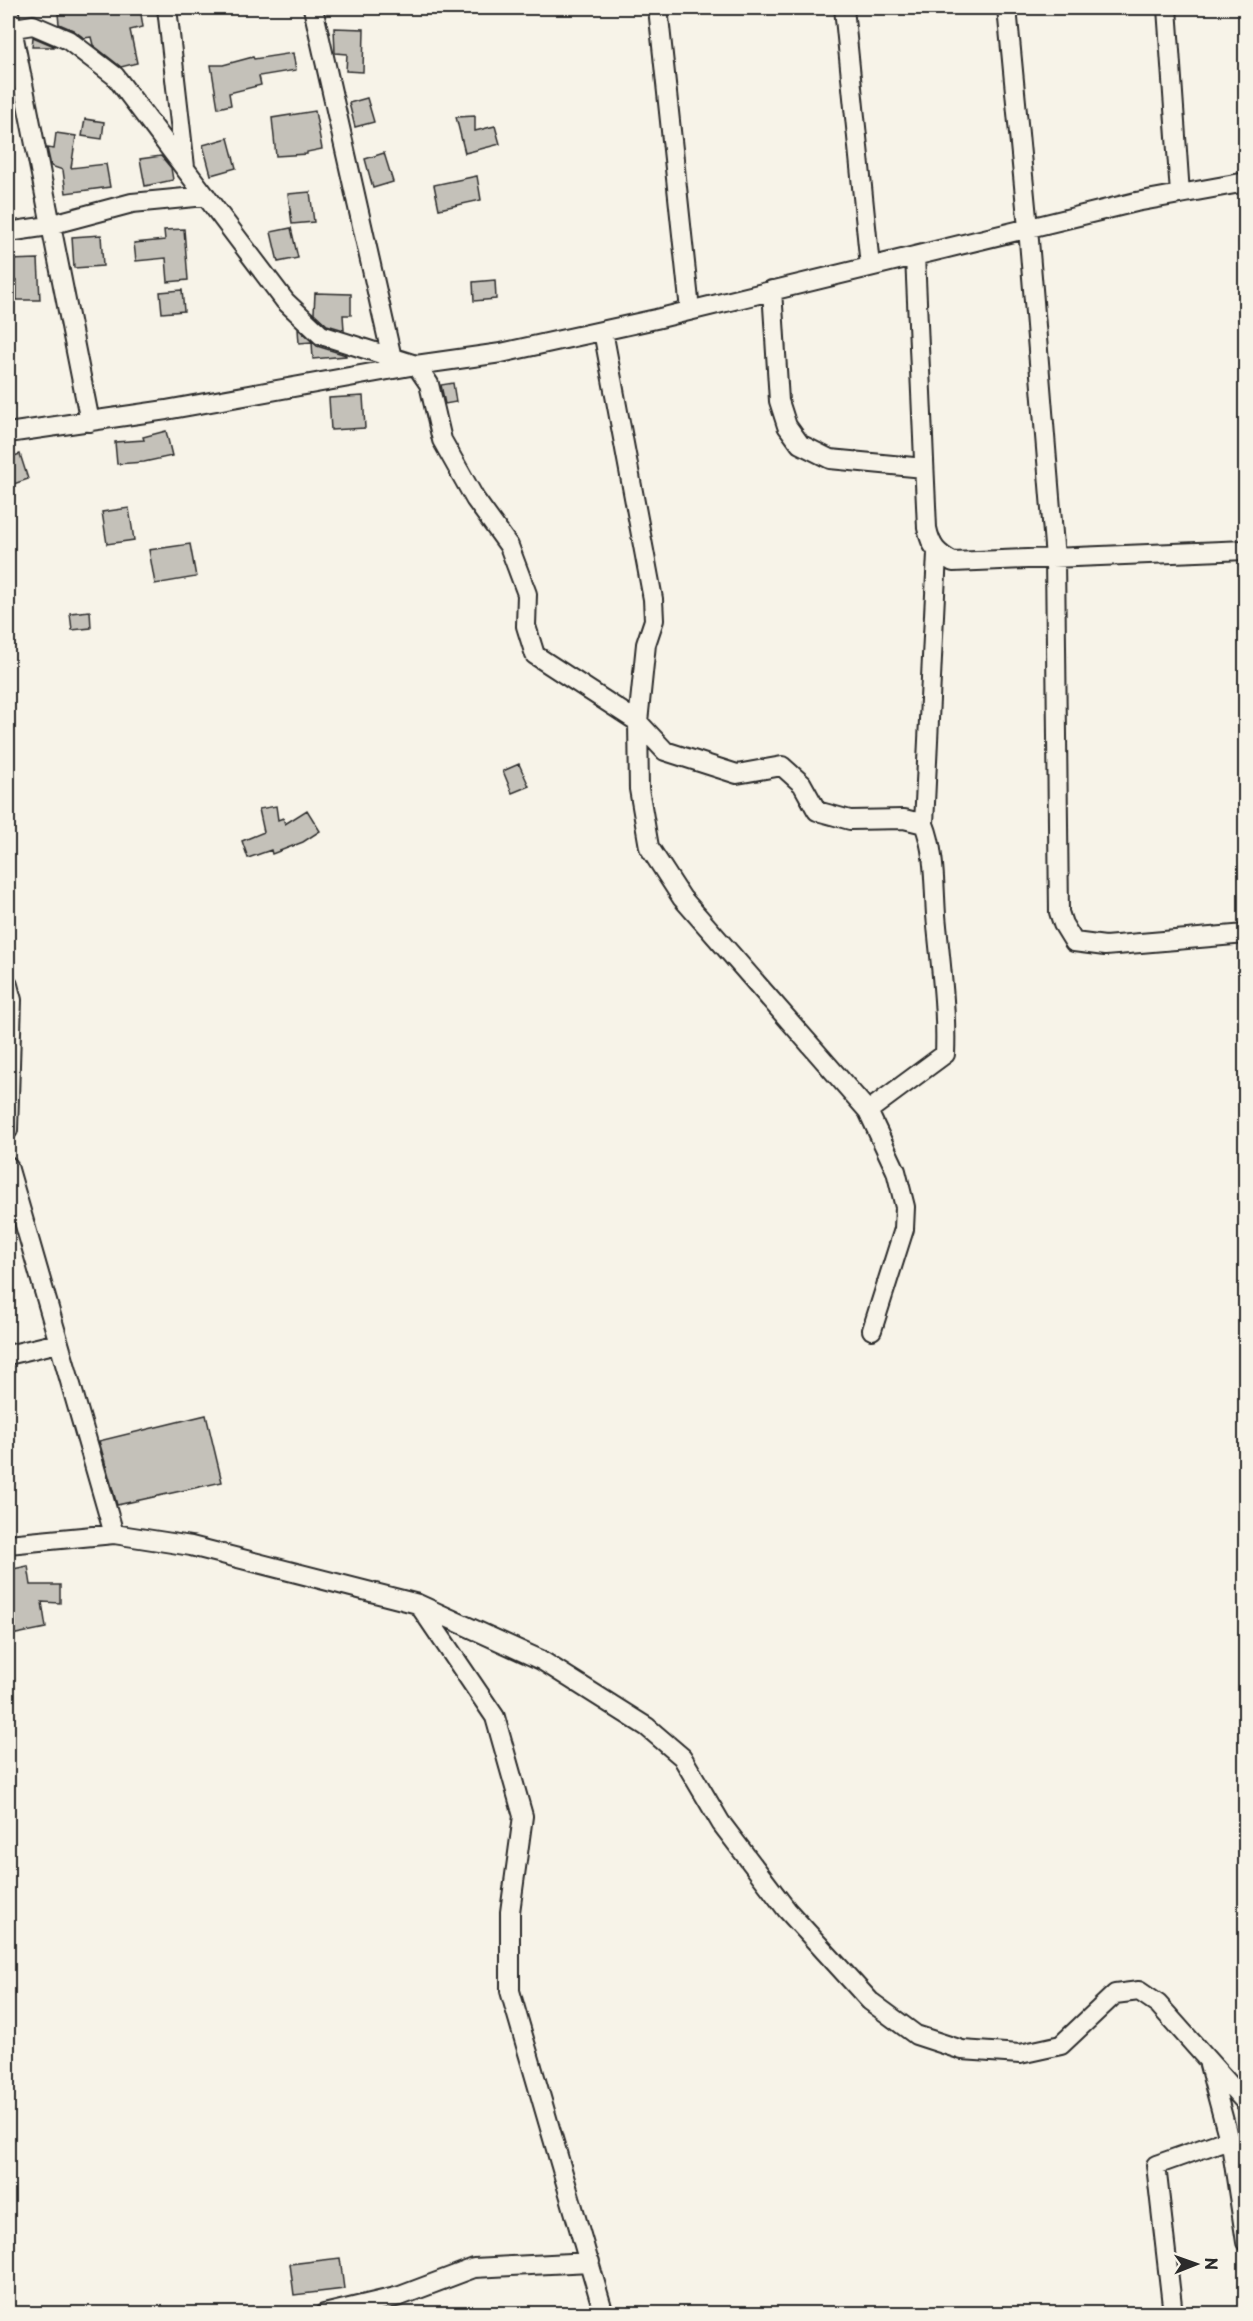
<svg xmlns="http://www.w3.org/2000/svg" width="1253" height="2321" font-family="'Playpen Sans',sans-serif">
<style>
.building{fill:#c4c1b9;stroke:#2b2b2b;stroke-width:1.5}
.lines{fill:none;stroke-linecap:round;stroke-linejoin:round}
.street-casing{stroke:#2b2b2b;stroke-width:22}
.street{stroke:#f7f3e8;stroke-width:18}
</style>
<rect width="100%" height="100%" fill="#f7f3e8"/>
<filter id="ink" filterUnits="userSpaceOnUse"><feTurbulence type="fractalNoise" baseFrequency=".0167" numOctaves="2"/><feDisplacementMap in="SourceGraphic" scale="12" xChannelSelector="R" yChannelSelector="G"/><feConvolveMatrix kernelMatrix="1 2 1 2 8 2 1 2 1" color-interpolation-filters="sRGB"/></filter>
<g filter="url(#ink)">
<path class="building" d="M98,8H140L143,27L130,30L137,63L121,67L93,45L91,37L84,38L73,30L59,24L58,14Z
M334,28L364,29L363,72L346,71L347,54L335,53Z
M33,37L54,46V47H32Z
M293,53L296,70L259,76L261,85L229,93L231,105L218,108L211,65H223L253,57L254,59Z
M367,98L374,122L355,127L349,103Z
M315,111L322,149L307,152V154L276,156L272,118Z
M475,116V131L495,126L500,144L465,153L456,117Z
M85,119L104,122L102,139L82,136Z
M56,133L76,136L71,168L106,164L110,187L66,193L63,170L51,166L47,148L54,149Z
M228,138L236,168L211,175L203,145Z
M384,153L393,182L373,188L365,159Z
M161,156L171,168L173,180L145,186L140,159Z
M477,176L481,200L439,209L434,185Z
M310,192L314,222L292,224L288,194Z
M291,228L298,258L278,262L271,232Z
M184,229L188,280L168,282L166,258L136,261L134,243L165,240L164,230Z
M101,235L103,266L74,268L72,237Z
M38,259L40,300H17V280L8,281V260Z
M495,280L496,299L474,301L473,282Z
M182,290L184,311L162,313L160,292Z
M315,293L351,294V315H343L344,330L327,325L314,313Z
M298,329L317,346L346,355V356L313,359L312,342L299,343Z
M453,383L456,402L445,404L441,385Z
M363,396L365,428L331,430L329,398Z
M166,431L172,456L144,462L117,464L115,442L144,440L143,437Z
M20,454L28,479L8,486V458Z
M129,508L134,540L107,544L102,512Z
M190,544L196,577L155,584L149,550Z
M90,611L91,628L72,630L70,613Z
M519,764L529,786L512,793L503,771Z
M276,806L278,820L283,818L285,824L307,810L320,831L303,842L272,854L271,850L248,858L242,841L264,832L259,809Z
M206,1415L222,1482L117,1505L99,1441Z
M28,1566L31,1585H60V1603L42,1602L46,1628L11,1635L8,1615V1570Z
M340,2258L344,2289L294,2295L290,2264Z"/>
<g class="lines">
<g class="street-casing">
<path id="street" d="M8,8L90,422
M167,8L185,167
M313,8L394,367
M658,8L690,310
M844,8L870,266
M1007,8L1028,228L1055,558L1059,912L1063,924L1074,942L1105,946L1246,934
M1167,8L1180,194
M8,29L33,25L68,40L115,76L285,301L321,335L416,365L429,384L442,440L475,499L509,546L527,594L526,626L535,655L638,722L639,789L649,847L682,898L868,1111L896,1171L905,1207L904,1229L872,1330
M8,232L42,227L132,203L206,196
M915,256L927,528C931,547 937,553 953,562L1246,550
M772,290L779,401L787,426L800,444L830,459L924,468
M603,331L653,599L654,620L646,644L638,722L665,751L737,774L782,766L802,784L817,811L850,820L904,819L924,824
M8,433L166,410L416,365L501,353L656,319L1136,202L1246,182
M8,985L12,1000L8,1130
M868,1111L945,1054C947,1007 940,961 936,915C934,886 935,851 924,824L937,553
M8,1166L114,1534
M8,1355L58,1343
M8,1544L114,1534L191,1546L418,1604L541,1660L647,1727L682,1757L721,1823L787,1910L870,2001L916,2035L962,2050L1020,2054L1061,2045L1115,1994L1139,1991L1158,2004L1246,2103
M419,1605L495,1717L523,1816L510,1912V1991L604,2314
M1209,2065L1232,2151L1246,2242
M324,2314L400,2296L474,2268L590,2262
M1173,2314L1156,2165L1229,2139"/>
</g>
<use href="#street" class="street"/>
</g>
</g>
<rect width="1253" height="2321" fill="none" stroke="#f7f3e8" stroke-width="30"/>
<rect x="15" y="15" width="1223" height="2291" fill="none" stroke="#2b2b2b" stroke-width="2" filter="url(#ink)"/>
<g transform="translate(1196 2264) rotate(89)" stroke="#f7f3e8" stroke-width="4.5" paint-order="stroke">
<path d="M0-4.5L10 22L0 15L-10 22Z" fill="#2b2b2b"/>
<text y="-9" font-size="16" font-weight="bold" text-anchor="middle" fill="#2b2b2b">N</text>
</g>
</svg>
